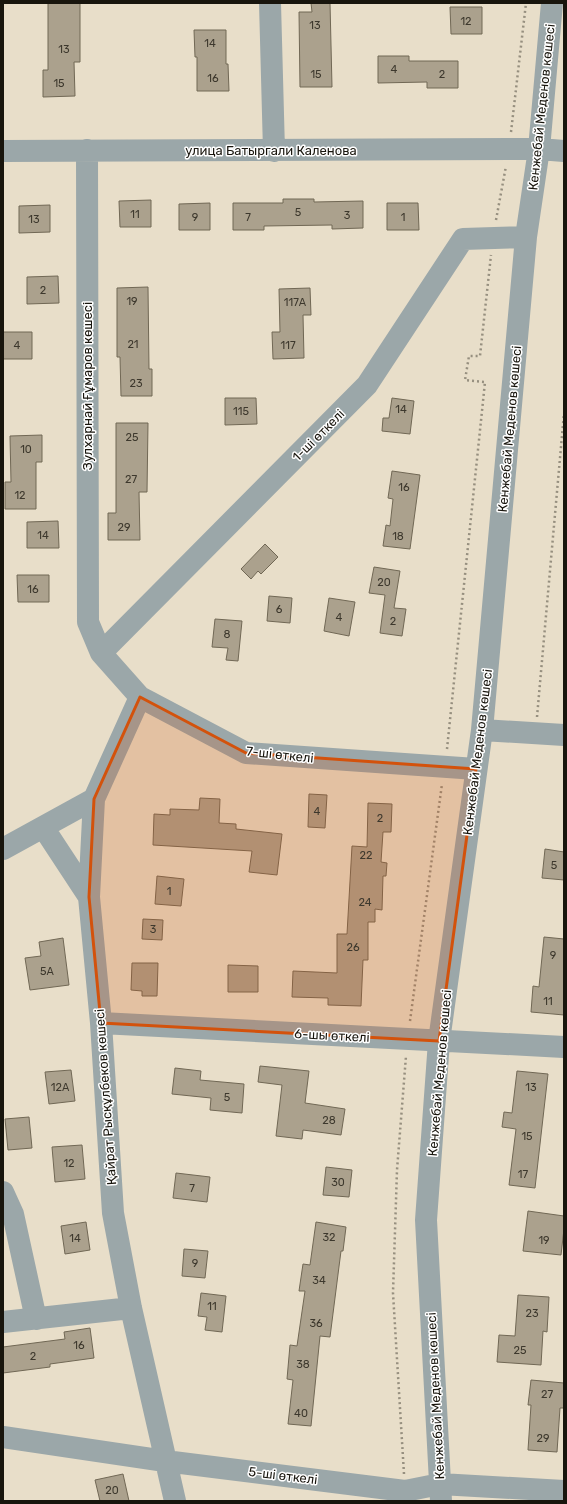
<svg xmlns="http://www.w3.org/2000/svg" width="567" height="1504" font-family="Rubik,sans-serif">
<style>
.building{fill:#aba18d;stroke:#716855}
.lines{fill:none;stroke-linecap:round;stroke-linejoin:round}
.path{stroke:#968f7f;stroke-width:2.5;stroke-dasharray:2 3;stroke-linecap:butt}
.minor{stroke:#9ba7a9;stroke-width:22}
.marked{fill:#d3520c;fill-opacity:0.2;stroke:#d3520c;stroke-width:3;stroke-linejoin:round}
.labels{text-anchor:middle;stroke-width:3;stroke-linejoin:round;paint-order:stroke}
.number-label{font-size:11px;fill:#3d382d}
.street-label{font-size:13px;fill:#18150d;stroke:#fff}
</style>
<rect width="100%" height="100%" fill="#e8dec9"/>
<path class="building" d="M48,3H80V62H74L75,96L43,97V70H48Z
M311,3H330L332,87H300L299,12H312Z
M450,7H482V34H451Z
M194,30H226V64H228L229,91H197V57H195Z
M378,56H409V61H458V88H427V82L378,83Z
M283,199H314V202L363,201V228L332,229V225L264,226V230H233V203H283Z
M151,200V227H120L119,201Z
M210,203V230H179V204Z
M387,203H418L419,230H387Z
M50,205V232L19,233V206Z
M58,276L59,303L27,304V277Z
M148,287L149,369H152V396H121L120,357H117V288Z
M310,288L311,315H303L304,358L273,359L272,332H280L279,289Z
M3,332H32V359H3Z
M225,398H256L257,424L225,425Z
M392,398L414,401L410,434L382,431L383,418H389Z
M116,423H148L147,492H139L140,540H108V513H116Z
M42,435V462H36V509H5V482H11L10,436Z
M392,471L420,475L410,549L383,546L386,525L390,526L393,499L388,498Z
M58,521L59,548H27V522Z
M265,544L278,557L261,574L258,571L251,579L241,569Z
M374,567L400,571L394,608L406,609L402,636L380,633L385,595L369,593Z
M17,575H49V602H18Z
M269,596L292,598L290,623L267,621Z
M329,598L355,602L349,636L324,631Z
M215,619L242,621L238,661L226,660L228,648L212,647Z
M309,794L327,795L325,828L308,827Z
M200,798L220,799L219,823L236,824V829L282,834L277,875L249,872L252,851L153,845L154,814L170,815V809L199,810Z
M368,803L392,804L391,832H383L381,862L387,863L386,876H383L382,910L375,909V922H368V960H363L361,1006L328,1005V998L292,997L293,971L337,973V934H347L352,846L367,847Z
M545,849L564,852V880L542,878Z
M157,876L184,879L181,906L155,904Z
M143,919L163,920L162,940L142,939Z
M544,937L564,939V1015L531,1012L533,986L539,987Z
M63,938L69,985L30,990L25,958L41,956L39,942Z
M132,963H158L157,996H142V991L131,990Z
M228,965L258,966V992H228Z
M260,1066L309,1071L305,1103L345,1109L341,1135L303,1130L302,1139L276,1136L282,1085L258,1082Z
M175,1068L201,1071L200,1080L244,1084L242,1113L210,1110L211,1098L172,1094Z
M71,1070L75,1101L49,1104L45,1072Z
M517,1071L548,1074L535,1188L509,1185L516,1129L502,1127L504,1112L512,1113Z
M29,1117L32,1148L8,1150L5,1119Z
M82,1145L85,1179L55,1182L52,1147Z
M326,1167L352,1170L349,1197L323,1195Z
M176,1173L210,1177L207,1202L173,1198Z
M528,1211L564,1216V1229L561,1255L523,1251Z
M86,1222L90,1250L65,1254L61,1226Z
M316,1222L346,1227L343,1251H341L330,1337L320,1336L311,1426L288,1424L293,1380L287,1379L290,1345L297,1346L305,1291H299L303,1264L310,1265Z
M184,1249L208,1251L205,1278L182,1276Z
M201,1293L226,1296L222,1332L205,1330L207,1317L198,1316Z
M518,1295L549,1297L547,1332L543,1331L541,1365L497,1362L499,1335L515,1336Z
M90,1328L94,1358L50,1364V1367L3,1373V1347L65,1339L64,1332Z
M531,1380L564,1383V1408H560L557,1452L528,1450L531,1405H528Z
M123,1474L129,1501H100L95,1480Z"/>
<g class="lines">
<path class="path" d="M511,132L526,3
M496,220L506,166
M537,717L564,413
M447,749L485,382L465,380L469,356H480L491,255
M410,1021L442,784
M404,1474L393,1293L397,1170L406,1056"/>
<path class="minor" d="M270,3L274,151
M87,150L88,622L101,653L140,697L246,753L476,769
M3,151L539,149L564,151
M101,653L367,385L463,239L526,237
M140,697L94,799L89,897L101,1023L113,1213L131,1308L175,1501
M482,730L564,735
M43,827L89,897
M3,849L94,799
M101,1023L564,1047
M3,1192L13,1214L36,1319
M3,1322L131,1308
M3,1437L165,1461L405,1491L440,1484L564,1491
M441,1501L426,1220L439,1041L482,730L526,237L539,149L552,3"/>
</g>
<path class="marked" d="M140,697L246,753L476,769L439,1041L101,1023L89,897L94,799Z"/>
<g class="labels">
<g class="number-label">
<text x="466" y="25">12</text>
<text x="315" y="29">13</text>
<text x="210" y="47">14</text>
<text x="64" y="53">13</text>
<text x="394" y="73">4</text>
<text x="316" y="78">15</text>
<text x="442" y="78">2</text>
<text x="213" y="82">16</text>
<text x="59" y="87">15</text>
<text x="298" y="216">5</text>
<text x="135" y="218">11</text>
<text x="347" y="219">3</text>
<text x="195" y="221">9</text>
<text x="248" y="221">7</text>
<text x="403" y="221">1</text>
<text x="34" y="223">13</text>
<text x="43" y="294">2</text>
<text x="132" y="305">19</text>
<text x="295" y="306">117А</text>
<text x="133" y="348">21</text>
<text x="17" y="349">4</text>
<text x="288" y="349">117</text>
<text x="136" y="387">23</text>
<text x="401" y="413">14</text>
<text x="241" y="415">115</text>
<text x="132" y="441">25</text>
<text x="26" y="453">10</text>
<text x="131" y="483">27</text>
<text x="404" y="491">16</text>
<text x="20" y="499">12</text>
<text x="124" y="531">29</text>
<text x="43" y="539">14</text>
<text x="398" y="540">18</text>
<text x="384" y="586">20</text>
<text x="33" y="593">16</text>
<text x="279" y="613">6</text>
<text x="339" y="621">4</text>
<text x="393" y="625">2</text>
<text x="227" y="638">8</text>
<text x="317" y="815">4</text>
<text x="380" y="822">2</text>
<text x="366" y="859">22</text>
<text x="554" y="869">5</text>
<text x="169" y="895">1</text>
<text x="365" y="906">24</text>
<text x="153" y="933">3</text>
<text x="353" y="951">26</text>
<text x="553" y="959">9</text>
<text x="47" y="975">5А</text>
<text x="548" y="1005">11</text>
<text x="60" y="1091">12А</text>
<text x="531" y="1091">13</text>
<text x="227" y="1101">5</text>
<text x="329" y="1124">28</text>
<text x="527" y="1140">15</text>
<text x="69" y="1167">12</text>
<text x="523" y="1178">17</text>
<text x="338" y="1186">30</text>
<text x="192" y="1192">7</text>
<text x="329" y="1241">32</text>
<text x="75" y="1242">14</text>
<text x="544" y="1244">19</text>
<text x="195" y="1267">9</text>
<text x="319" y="1284">34</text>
<text x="212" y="1310">11</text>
<text x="532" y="1317">23</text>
<text x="316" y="1327">36</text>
<text x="79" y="1349">16</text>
<text x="520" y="1354">25</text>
<text x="33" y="1360">2</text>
<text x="303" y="1368">38</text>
<text x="547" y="1398">27</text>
<text x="301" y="1417">40</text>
<text x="543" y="1442">29</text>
<text x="112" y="1494">20</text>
</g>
<g class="street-label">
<text transform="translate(541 107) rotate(-84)" y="5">Кенжебай Меденов көшесі</text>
<text x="271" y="155">улица Батыргали Каленова</text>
<text transform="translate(87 386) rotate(-90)" y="5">Зулхарнай Ғұмаров көшесі</text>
<text transform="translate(509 429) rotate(-85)" y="5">Кенжебай Меденов көшесі</text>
<text transform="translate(318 435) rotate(-45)" y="5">1-ші өткелі</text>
<text transform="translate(477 752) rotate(-83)" y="5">Кенжебай Меденов көшесі</text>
<text transform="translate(280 754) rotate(6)" y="5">7-ші өткелі</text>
<text transform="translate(332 1035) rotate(3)" y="5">6-шы өткелі</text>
<text transform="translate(439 1073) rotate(-85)" y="5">Кенжебай Меденов көшесі</text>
<text transform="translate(105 1097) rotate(-94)" y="5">Қайрат Рысқұлбеков көшесі</text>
<text transform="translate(435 1396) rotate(-93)" y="5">Кенжебай Меденов көшесі</text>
<text transform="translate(283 1475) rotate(7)" y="5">5-ші өткелі</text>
</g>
</g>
<rect width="567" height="1504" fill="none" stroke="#18150d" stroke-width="8"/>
</svg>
